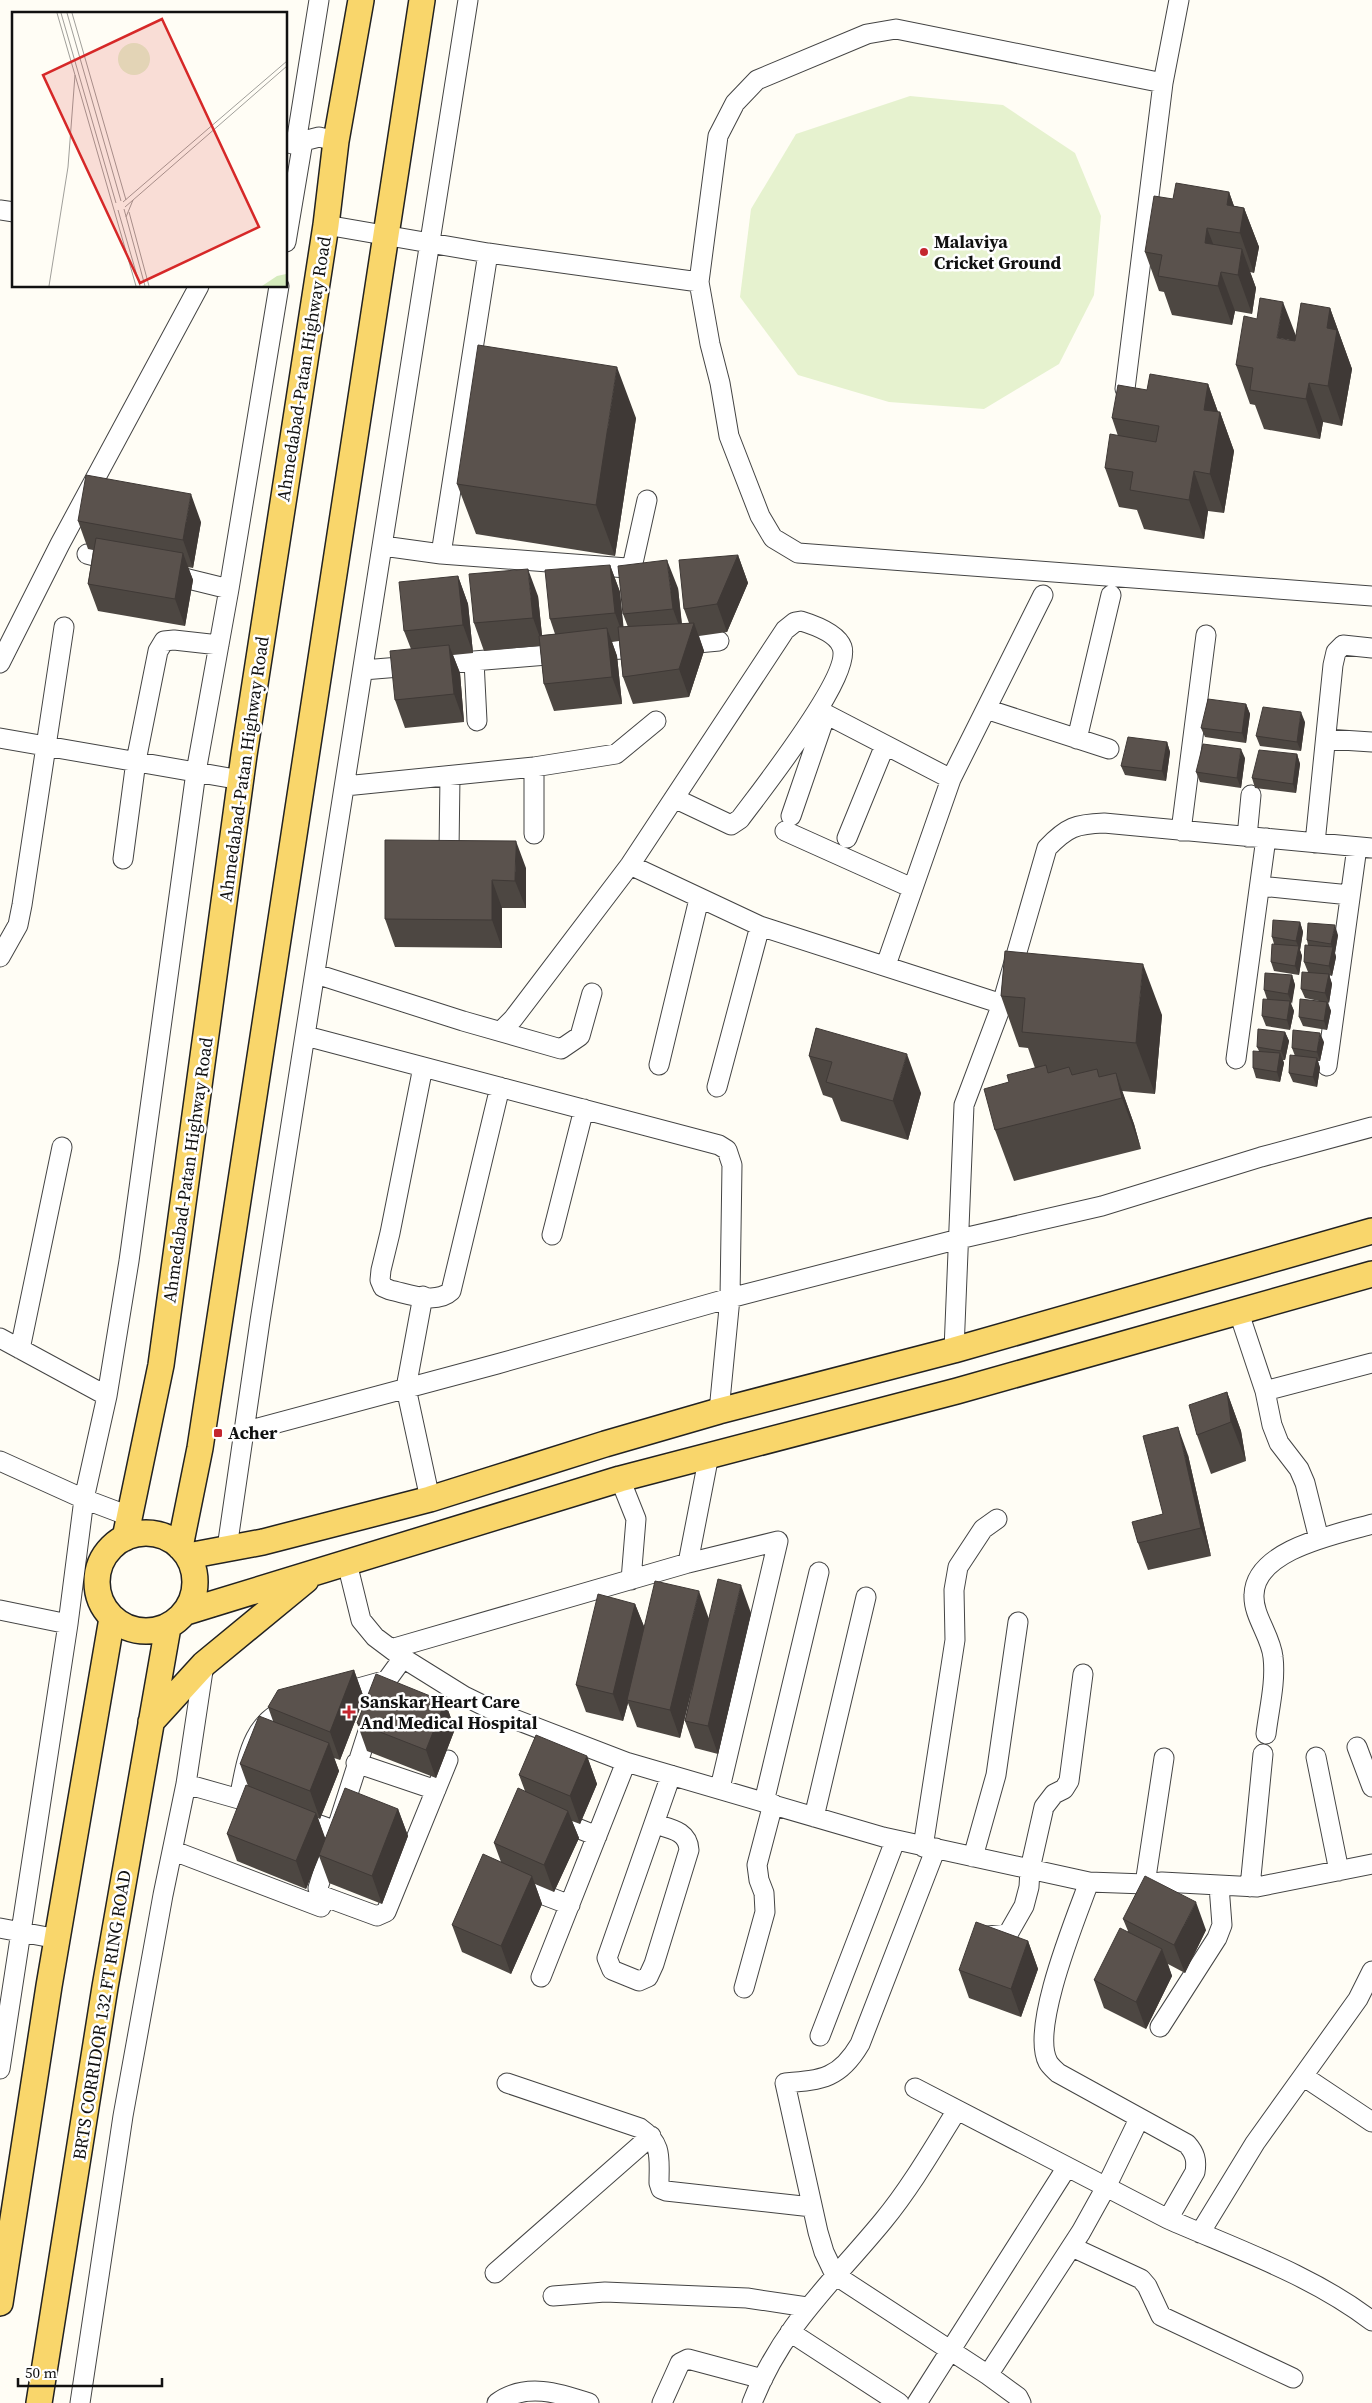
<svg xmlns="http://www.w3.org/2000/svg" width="1372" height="2403" font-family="'Source Serif 4',serif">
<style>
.pitch{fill:#e6f2cf}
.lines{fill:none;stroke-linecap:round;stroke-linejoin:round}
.minor-casing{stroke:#444;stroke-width:21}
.major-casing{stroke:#222;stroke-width:28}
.minor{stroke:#fff;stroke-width:19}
.major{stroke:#f9d66b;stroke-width:25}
.wall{fill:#4d4742}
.shaded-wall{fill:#3f3936}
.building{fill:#5a524d;stroke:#3f3936}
.poi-dot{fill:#c4262e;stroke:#fff;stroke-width:2}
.labels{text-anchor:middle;stroke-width:5;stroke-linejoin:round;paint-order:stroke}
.poi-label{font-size:18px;font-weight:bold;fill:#111;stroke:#fff;text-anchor:start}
.street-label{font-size:18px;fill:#111;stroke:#fff}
.inset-road{fill:none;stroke:#a09f9a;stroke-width:1}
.view{fill:#d62828;fill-opacity:0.15;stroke:#d62828;stroke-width:2.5}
.inset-edge{fill:none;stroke:#111;stroke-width:2.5}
</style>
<rect width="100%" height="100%" fill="#fffdf5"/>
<path class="pitch" d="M910,96L1003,105L1075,153L1101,216L1094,295L1059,364L984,409L889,402L798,375L740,297L751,209L796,134Z"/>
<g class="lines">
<g class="minor-casing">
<path id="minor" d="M1163,83L896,29L867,34L757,80L735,103L718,136L699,282L710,344L720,383L729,436L760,516L773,538L798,553L1372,596
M296,143L319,0
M292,144L319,137L336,141
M0,210L14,212
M326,225L488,253L699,282
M286,242L303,141
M1125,389L1163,83L1179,0
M383,546L441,554L488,253
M87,554L117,562
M441,554L627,568L633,563L647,500
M168,574L229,589
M676,645L719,641
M474,661L477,721
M0,663L60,544L199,286
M363,670L646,647
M986,709L1109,749
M818,710L951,779
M0,738L241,780
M1077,739L1111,595
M1326,739L1372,742
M345,786L534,767L616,754L656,721
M791,816L826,714
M785,831L912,888
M1181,831L1206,635
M534,834V767
M1247,837L1251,795
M847,838L885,745
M1315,843L1333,665L1336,652L1343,645L1372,648
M449,851L450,776
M123,859L136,761L158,651L164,641L174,640L219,645
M630,865L760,926L1002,1004
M1260,886L1350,895
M0,957L18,925L22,905L64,627
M886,965L951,779L1043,595
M316,974L463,1021L561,1049L580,1036L592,993
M501,1031L513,1019L630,865L785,630L795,622L801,621C814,625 837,633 842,647C852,676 760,792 740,819L731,825L674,798
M306,1036L719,1145L727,1150L732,1165L730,1298L719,1411
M1236,1059L1266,838
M659,1065L699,899
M1327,1066L1357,847
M423,1067L390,1233L381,1270L380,1280L383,1287L390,1290C409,1294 436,1305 451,1291L500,1087
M717,1087L760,926
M552,1235L584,1109
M423,1296L406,1388L430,1499
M1239,1313L1265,1391L1272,1425L1279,1443L1299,1469L1305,1483L1319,1539
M0,1338L107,1396
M20,1349L62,1147
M954,1350L964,1105L1002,1004L1047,848C1067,827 1076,824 1104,823L1372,848
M1265,1391L1372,1363
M243,1432L497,1364L730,1298L959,1239L1102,1206L1261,1157L1372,1127
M0,1461L84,1499L129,1516
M620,1479L636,1519L631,1580
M227,1548L260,1321L468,0
M347,1563L361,1620L375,1637L403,1658L464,1696L501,1714L626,1762L883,1837L1089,1882L1145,1884L1162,1882L1257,1887L1372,1864
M688,1563L709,1455
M0,1610L68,1624
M391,1649L688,1563L778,1541L720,1788
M337,1694L387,1680L403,1658
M1266,1734C1269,1709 1276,1682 1273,1657C1271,1636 1253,1616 1254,1595C1255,1549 1338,1534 1372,1524
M1357,1747L1372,1787
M1316,1757L1339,1871
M356,1763L436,1790
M186,1784L239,1799C247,1760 251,1719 294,1706
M764,1802L819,1572
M297,1817L336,1831L372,1719
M814,1817L866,1597
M552,1818L597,1836
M655,1824C671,1829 688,1831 689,1850L654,1964L648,1977L639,1981L612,1970L607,1958L671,1775
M331,1846L318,1888L320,1895L377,1916L386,1912L448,1760
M923,1847L955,1640L954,1590L958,1567L983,1529L997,1519
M936,1848L860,2044C840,2078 823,2080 785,2083L818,2232L824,2252L835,2275L988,2375L1018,2397L1021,2403
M174,1851L321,1907
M973,1857L996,1775L1018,1622
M1089,1882C1076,1918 1030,2028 1048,2062C1050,2066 1055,2070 1058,2073L1187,2144C1195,2153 1197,2160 1195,2172L1168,2219C1236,2249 1312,2275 1372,2321
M515,1884L570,1905
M1145,1884L1164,1758
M1250,1887L1263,1754
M0,1928L58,1939
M986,1940L988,1936L1008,1934L1024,1906L1029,1887L1030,1869L1044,1807L1054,1794L1064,1789L1069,1781L1083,1674
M1372,1971L1358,1999L1303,2076L1372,2122
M541,1977L626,1762
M744,1988L765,1912L764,1893L759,1880L757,1865L773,1804
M1160,2027L1217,1938L1222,1925L1219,1886
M820,2036L895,1841
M0,2069L68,1624L84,1499L107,1396L129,1261L196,772L229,589L279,286
M507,2083L640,2128C663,2144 659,2158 659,2183L661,2189L666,2191L812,2207
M915,2088L1168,2219
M1200,2233L1255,2143L1303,2076
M1072,2247L1141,2279L1147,2286L1161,2316L1293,2378
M495,2273L651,2136
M553,2296L605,2292L747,2298L807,2307
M790,2332L899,2403
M988,2375L1081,2232L1106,2187L1139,2119
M80,2403L123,2116L163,1895L186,1784L204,1664
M497,2403C525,2382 560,2393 589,2403
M662,2403L680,2363L688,2359L763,2379
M752,2403C782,2326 832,2283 883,2221C911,2187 934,2147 957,2110
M917,2403L1067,2167"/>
</g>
<g class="major-casing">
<path id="major" d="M97 1582a49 49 0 1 1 98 0a49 49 0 1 1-98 0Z
M125,1538L161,1365L244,755L326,225L336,141L361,0
M180,1547L200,1448L422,0
M188,1556L263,1542L430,1499L605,1444L719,1411L954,1350L1372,1231
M186,1612L620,1479L957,1391L1372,1274
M151,1722L204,1664L306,1580
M0,2303L49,1986L112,1618
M39,2403L105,1987L168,1627"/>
</g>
<use href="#minor" class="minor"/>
<use href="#major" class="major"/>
</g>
<path class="wall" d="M1229,192L1234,206L1244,208L1259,247L1254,273L1250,272L1256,288L1252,314L1235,311L1232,325L1172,315L1164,292L1159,291L1145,252L1173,199Z
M1330,308L1352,369L1342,426L1323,422L1320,439L1264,429L1255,405L1250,404L1236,365L1296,336Z
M1208,384L1218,412H1220L1234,451L1224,513L1208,511L1204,539L1144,529L1137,510L1119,507L1105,468L1118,436L1112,418L1147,390Z
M636,418L615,556L476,534L457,484Z
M78,521L201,522L193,568L188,567L193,580L185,626L98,611L88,584L93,550L88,549Z
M738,555L748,583L727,632L699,636L704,651L689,697L633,704L623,677L619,641L612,642L617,656L622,704L554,711L544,684L540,646L484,651L474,623L538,596L542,635L555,634L550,619L610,565L620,592L623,627H628L623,614L678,588L682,624L689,623L684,609Z
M458,576L468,604L473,653L453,655L460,673L464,722L405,728L395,700L411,649L404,631Z
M1246,704L1250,714L1246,743L1205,737L1201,728Z
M1305,722L1301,751L1260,746L1256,736Z
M1167,742L1170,752L1166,781L1125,775L1121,766Z
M1297,754L1300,764L1296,793L1255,788L1252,778Z
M1245,758L1241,788L1200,782L1196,772Z
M526,868V908H502V948L395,947L385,919Z
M1300,922L1303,932L1300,950L1302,956L1299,975L1274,971L1271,962L1274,944L1272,937Z
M1338,935L1335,953L1336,957L1332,976L1329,975L1332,984L1329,1003L1328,1002L1331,1011L1327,1030L1303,1026L1299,1017L1319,1001L1305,998L1301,989L1308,972L1304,962L1308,945L1307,940Z
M1005,951L1162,1015L1155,1094L1122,1091L1134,1124L1141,1149L1014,1181L995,1130L1009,1082L1035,1068L1028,1048L1019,1047L1001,996Z
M1292,975L1295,985L1291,1004L1294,1011L1290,1030L1266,1026L1262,1016L1267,999L1264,990Z
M816,1028L921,1093L908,1140L841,1121L832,1098L823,1095L809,1056Z
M1285,1032L1289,1041L1285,1060H1283L1284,1063L1280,1082L1256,1078L1253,1068L1259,1051L1257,1047Z
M1324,1042L1320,1061H1318L1320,1068L1317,1087L1293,1082L1289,1073L1295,1056L1292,1048Z
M1227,1392L1241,1431L1246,1461L1211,1474L1197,1435Z
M1188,1455L1211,1556L1148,1570L1138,1543L1163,1514Z
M635,1604L644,1627L709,1618L751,1613L718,1754L695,1748L685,1721L693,1684L680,1738L637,1727L628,1703L623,1721L586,1712L576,1685Z
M354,1670L364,1698L340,1760L334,1758L339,1771L320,1819L318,1818L325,1839L398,1809L408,1836L382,1904L329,1883L319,1856L306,1889L237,1861L227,1834L248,1786L240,1764L273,1721L268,1707Z
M445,1702L455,1729L436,1778L367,1751L357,1723Z
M587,1756L597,1784L580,1824L572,1821L579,1838L554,1892L535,1884L542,1904L511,1974L462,1952L452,1925L501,1862L494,1843L525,1791L519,1775Z
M1123,1919L1206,1930L1185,1973L1168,1964L1172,1976L1146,2029L1104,2008L1094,1980L1128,1931Z
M1028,1941L1038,1969L1021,2017L969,1998L959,1970Z"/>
<path class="shaded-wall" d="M1229,192L1241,226L1244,208L1259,247L1254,273L1240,233L1227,205Z
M1207,228L1222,267L1221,273L1235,311L1232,325L1218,286L1205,243Z
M1242,249L1256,288L1252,314L1238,275Z
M1283,302L1298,341L1277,338Z
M1330,308L1352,369L1342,426L1328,386L1327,328Z
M617,367L636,418L615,556L596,505Z
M1309,383L1323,422L1320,439L1306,399Z
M1208,384L1219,415L1220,412L1234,451L1224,513L1210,474L1204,410Z
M1194,471L1208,511L1204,539L1189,500Z
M191,494L201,522L193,568L183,540Z
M183,553L193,580L185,626L175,599Z
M738,555L748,583L727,632L717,604Z
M667,560L678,588L683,637L673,609Z
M610,565L620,592L625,641L615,613Z
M528,569L538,596L543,646L533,618Z
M458,576L468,604L473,653L463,625Z
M694,623L704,651L689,697L679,669Z
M607,628L617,656L622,704L612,677Z
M449,645L460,673L464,722L454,694Z
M1246,704L1250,714L1246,743L1242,733Z
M1301,712L1305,722L1301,751L1297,742Z
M1167,742L1170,752L1166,781L1162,771Z
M1241,749L1245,758L1241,788L1237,778Z
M1297,754L1300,764L1296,793L1293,784Z
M516,841L526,868V908L515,881Z
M492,880L502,908V948L492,920Z
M1300,922L1303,932L1300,950L1302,956L1299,975L1295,966L1299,948L1296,941Z
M1335,925L1338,935L1335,953L1336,957L1332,976L1329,966L1332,948L1331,944Z
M1143,964L1162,1015L1155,1094L1136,1043Z
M1329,974L1332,984L1329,1003L1325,993Z
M1292,975L1295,985L1292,1004L1288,994Z
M1290,1001L1294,1011L1290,1030L1287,1020Z
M1327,1002L1331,1011L1327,1030L1324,1021Z
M1285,1032L1289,1041L1285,1060L1281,1051Z
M1320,1033L1324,1042L1320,1061L1317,1052Z
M1280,1053L1284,1063L1280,1082L1277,1072Z
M907,1054L921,1093L908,1140L893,1101Z
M1317,1058L1320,1068L1317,1087L1313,1077Z
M1116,1073L1134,1124L1141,1149L1122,1098Z
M1227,1392L1241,1431L1246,1461L1231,1422Z
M1178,1427L1188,1455L1211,1556L1201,1528Z
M741,1585L751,1613L718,1754L708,1726Z
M699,1591L709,1619L680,1738L670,1710Z
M635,1604L646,1631L627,1700L628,1703L623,1721L613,1694Z
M354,1670L364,1698L340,1760L330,1732Z
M445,1702L455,1729L436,1778L426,1750Z
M329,1743L339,1771L320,1819L310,1791Z
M587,1756L597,1784L580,1824L570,1796Z
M398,1809L408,1836L382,1904L372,1876Z
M568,1811L579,1838L554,1892L544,1865Z
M316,1813L326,1840L306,1889L296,1861Z
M532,1876L542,1904L511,1974L501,1946Z
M1196,1902L1206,1930L1185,1973L1174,1945Z
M1028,1941L1038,1969L1021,2017L1011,1989Z
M1162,1949L1172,1976L1146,2029L1136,2002Z"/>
<path class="building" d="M1176,183L1229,192L1227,205L1244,208L1240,233L1207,228L1205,243L1242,249L1238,275L1221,272L1218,286L1158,276L1162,255L1145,252L1154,196L1173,199Z
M1260,298L1283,302L1277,338L1295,341L1301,303L1330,308L1327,328L1337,330L1328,386L1309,383L1306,399L1250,390L1253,368L1236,365L1244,316L1257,319Z
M478,345L617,367L596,505L457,484Z
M1150,374L1208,384L1204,410L1220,412L1210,474L1194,471L1189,500L1130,490L1133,472L1105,468L1110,434L1156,442L1159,426L1112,418L1118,385L1147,390Z
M86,475L191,494L183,540L78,521Z
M96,538L183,553L175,599L88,584Z
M738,555L717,604L684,609L679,560Z
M667,560L673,609L623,614L618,566Z
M610,565L615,613L550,619L545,570Z
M528,569L533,618L474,623L469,574Z
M458,576L463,625L404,631L399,582Z
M694,623L679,669L623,677L618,627Z
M607,628L612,677L544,684L539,636Z
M449,645L454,694L395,700L390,651Z
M1208,699L1246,704L1242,733L1201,728Z
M1263,707L1301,712L1297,742L1256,736Z
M1128,737L1167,742L1162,771L1121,766Z
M1203,744L1241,749L1237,778L1196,772Z
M1259,750L1297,754L1293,784L1252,778Z
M385,840L516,841L515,881L492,880V920L385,919Z
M1273,920L1300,922L1296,941L1272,937Z
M1308,923L1335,925L1331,944L1307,940Z
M1272,944L1299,946L1295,966L1271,962Z
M1305,945L1333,947L1329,966L1304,962Z
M1005,951L1143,964L1136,1043L1022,1032L1025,998L1001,996Z
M1302,972L1329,974L1325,993L1301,989Z
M1265,973L1292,975L1288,994L1264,990Z
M1263,999L1290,1001L1287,1020L1262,1016Z
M1300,999L1327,1002L1324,1021L1299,1017Z
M816,1028L907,1054L893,1101L826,1082L832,1062L809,1056Z
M1258,1029L1285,1032L1281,1051L1257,1047Z
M1293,1030L1320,1033L1317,1052L1292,1048Z
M1253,1051L1280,1053L1277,1072L1253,1068Z
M1290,1055L1317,1058L1313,1077L1289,1073Z
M1046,1065L1048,1073L1069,1067L1072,1075L1097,1069L1099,1077L1116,1073L1122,1098L995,1130L984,1089L1009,1082L1007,1075Z
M1227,1392L1231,1422L1197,1435L1189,1405Z
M1178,1427L1201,1528L1138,1543L1132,1522L1163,1514L1143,1436Z
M718,1579L741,1585L708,1726L685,1721Z
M655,1581L699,1591L670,1710L627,1700Z
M598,1594L635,1604L613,1694L576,1685Z
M354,1670L330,1732L268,1707L278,1690Z
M376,1674L445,1702L426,1750L357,1723Z
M259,1716L329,1743L310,1791L240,1764Z
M536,1735L587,1756L570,1796L519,1775Z
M246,1785L316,1813L296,1861L227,1834Z
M345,1788L398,1809L372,1876L319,1855Z
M518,1788L568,1811L544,1865L494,1843Z
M483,1854L532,1876L501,1946L452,1925Z
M1145,1876L1196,1902L1174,1945L1123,1919Z
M976,1922L1028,1941L1011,1989L959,1970Z
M1120,1928L1162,1949L1136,2002L1094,1980Z"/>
<g class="poi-dot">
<circle cx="924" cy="252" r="5"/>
<rect x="213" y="1428" width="10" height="10" rx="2.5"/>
<path d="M346.5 1704.5h5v5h5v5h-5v5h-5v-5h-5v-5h5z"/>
</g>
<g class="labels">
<g class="poi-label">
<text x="934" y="248">Malaviya<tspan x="934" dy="21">Cricket Ground</tspan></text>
<text x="228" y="1439">Acher</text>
<text x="360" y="1708">Sanskar Heart Care<tspan x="360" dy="21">And Medical Hospital</tspan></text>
</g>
<g class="street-label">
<text transform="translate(304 369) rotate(-81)" y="6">Ahmedabad-Patan Highway Road</text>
<text transform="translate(244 769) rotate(-82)" y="6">Ahmedabad-Patan Highway Road</text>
<text transform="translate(188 1170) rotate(-82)" y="6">Ahmedabad-Patan Highway Road</text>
<text transform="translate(102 2015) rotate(-81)" y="6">BRTS CORRIDOR 132 FT RING ROAD</text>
</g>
</g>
<g transform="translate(12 12)">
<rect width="275" height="275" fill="#fffdf5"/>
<path d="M274,262L275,274H250L265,264Z" fill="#d5ebbd"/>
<path d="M106 47a16 16 0 1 1 32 0a16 16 0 1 1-32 0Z" fill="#e6f2cf"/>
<path class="inset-road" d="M45,1L63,63M49,1L104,191M55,1L109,189M60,1L114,188M63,63L124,274M111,190L275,49M113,195L275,54M112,197L133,274M106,198L128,274M117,200L137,274M114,205L121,188M37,274L56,155L63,63"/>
<path class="view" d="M150,7L247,215L128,271L31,63Z"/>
<rect width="275" height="275" class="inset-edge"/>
</g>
<path d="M18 2378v8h144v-8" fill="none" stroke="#111111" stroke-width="2.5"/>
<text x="25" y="2378" font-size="15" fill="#111111" stroke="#ffffff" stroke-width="4" paint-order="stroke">50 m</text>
</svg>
